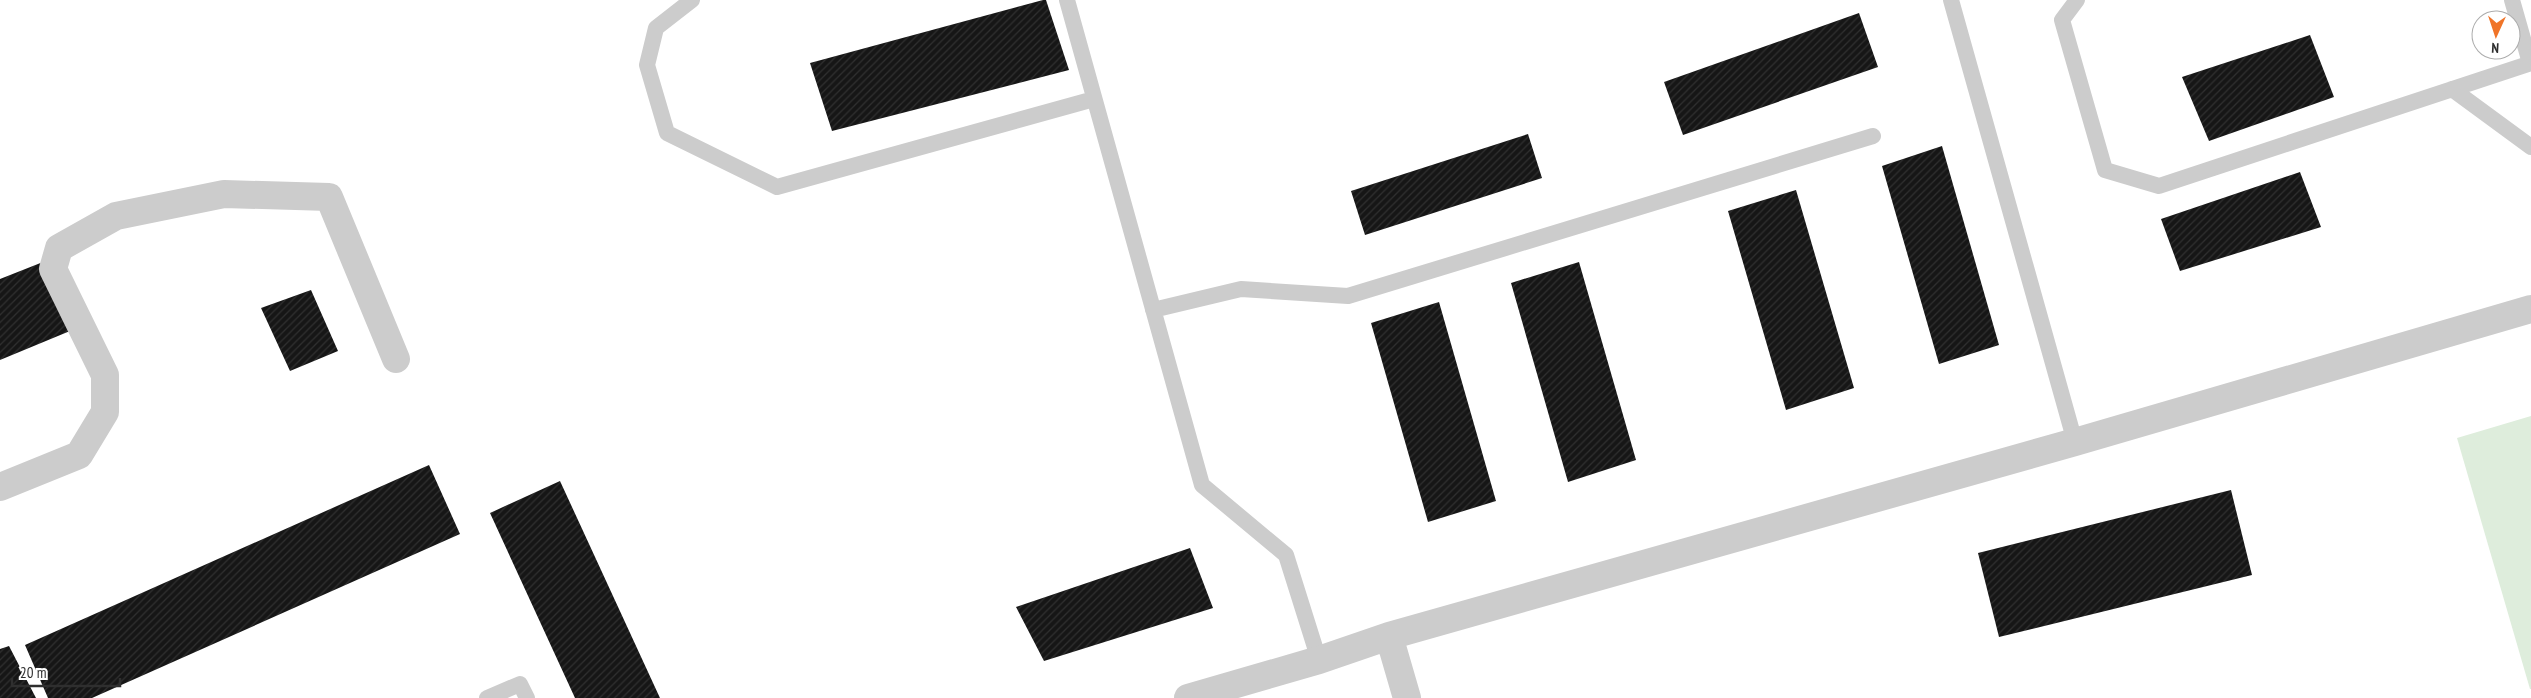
<svg xmlns="http://www.w3.org/2000/svg" width="2531" height="698" font-family="'PT Sans Narrow',sans-serif">
<style>
.garden{fill:#deeddc}
.building{fill:url(#building-hatch)}
.lines{fill:none;stroke-linecap:round;stroke-linejoin:round}
.service{stroke:#ccc;stroke-width:16}
.minor{stroke:#ccc;stroke-width:28}
</style>
<defs>
<pattern id="building-hatch" width="6" height="6" patternUnits="userSpaceOnUse" patternTransform="scale(1.25)"><rect width="6" height="6" fill="#161616"/><path d="M-1 1l2-2M0 6l6-6M5 7l2-2" fill="none" stroke="#303030"/></pattern>
</defs>
<rect width="100%" height="100%" fill="#fff"/>
<path class="garden" d="M2531,416V689H2530L2457,438Z"/>
<path class="building" d="M1043,0H1046L1069,70L832,131L810,63Z
M1859,13L1878,67L1683,135L1664,82Z
M2310,35L2334,97L2209,141L2182,77Z
M1528,134L1542,178L1365,235L1351,191Z
M1942,146L1999,345L1939,364L1882,166Z
M2300,172L2321,227L2180,271L2161,219Z
M1796,190L1854,388L1786,410L1728,211Z
M43,262L70,331L0,360V279Z
M1579,262L1636,460L1568,482L1511,283Z
M311,290L338,351L290,371L261,308Z
M1439,302L1496,501L1428,522L1371,323Z
M429,465L460,534L92,698H48L25,645Z
M560,481L660,698H575L490,513Z
M2231,490L2252,575L1999,637L1978,553Z
M1190,548L1213,608L1044,661L1016,607Z
M9,646L36,698H0V649Z"/>
<g class="lines">
<path class="service" d="M692,0L656,28L647,65L667,133L777,187L1094,99
M1067,0L1202,485L1286,555L1319,660
M1951,0L2075,442
M2077,0L2062,20L2105,170L2159,186L2531,63
M2512,0L2530,63
M2452,89L2531,147
M1153,310L1241,289L1348,296L1873,136
M487,698L520,684L527,698"/>
<path class="minor" d="M0,487L79,455L105,412V375L53,269L59,248L116,216L224,194L329,197L396,359
M1389,636L1407,698
M1188,698L1319,660L1389,636L2075,442L2531,309"/>
</g>
<g transform="translate(2496 35) rotate(183)"><circle r="24" fill="#ffffff" stroke="#acacac"/>
<path d="M0-4L9 19L0 12L-9 19Z" fill="#f07428"/>
<text y="-8" font-size="14" font-weight="bold" text-anchor="middle" fill="#2f2f2f">N</text>
</g>
<path d="M12 678v8h108v-8" fill="none" stroke="#2f2f2f" stroke-width="2.5"/>
<text x="20" y="678" font-size="15" fill="#2f2f2f" stroke="#ffffff" stroke-width="4" paint-order="stroke">20 m</text>
</svg>
